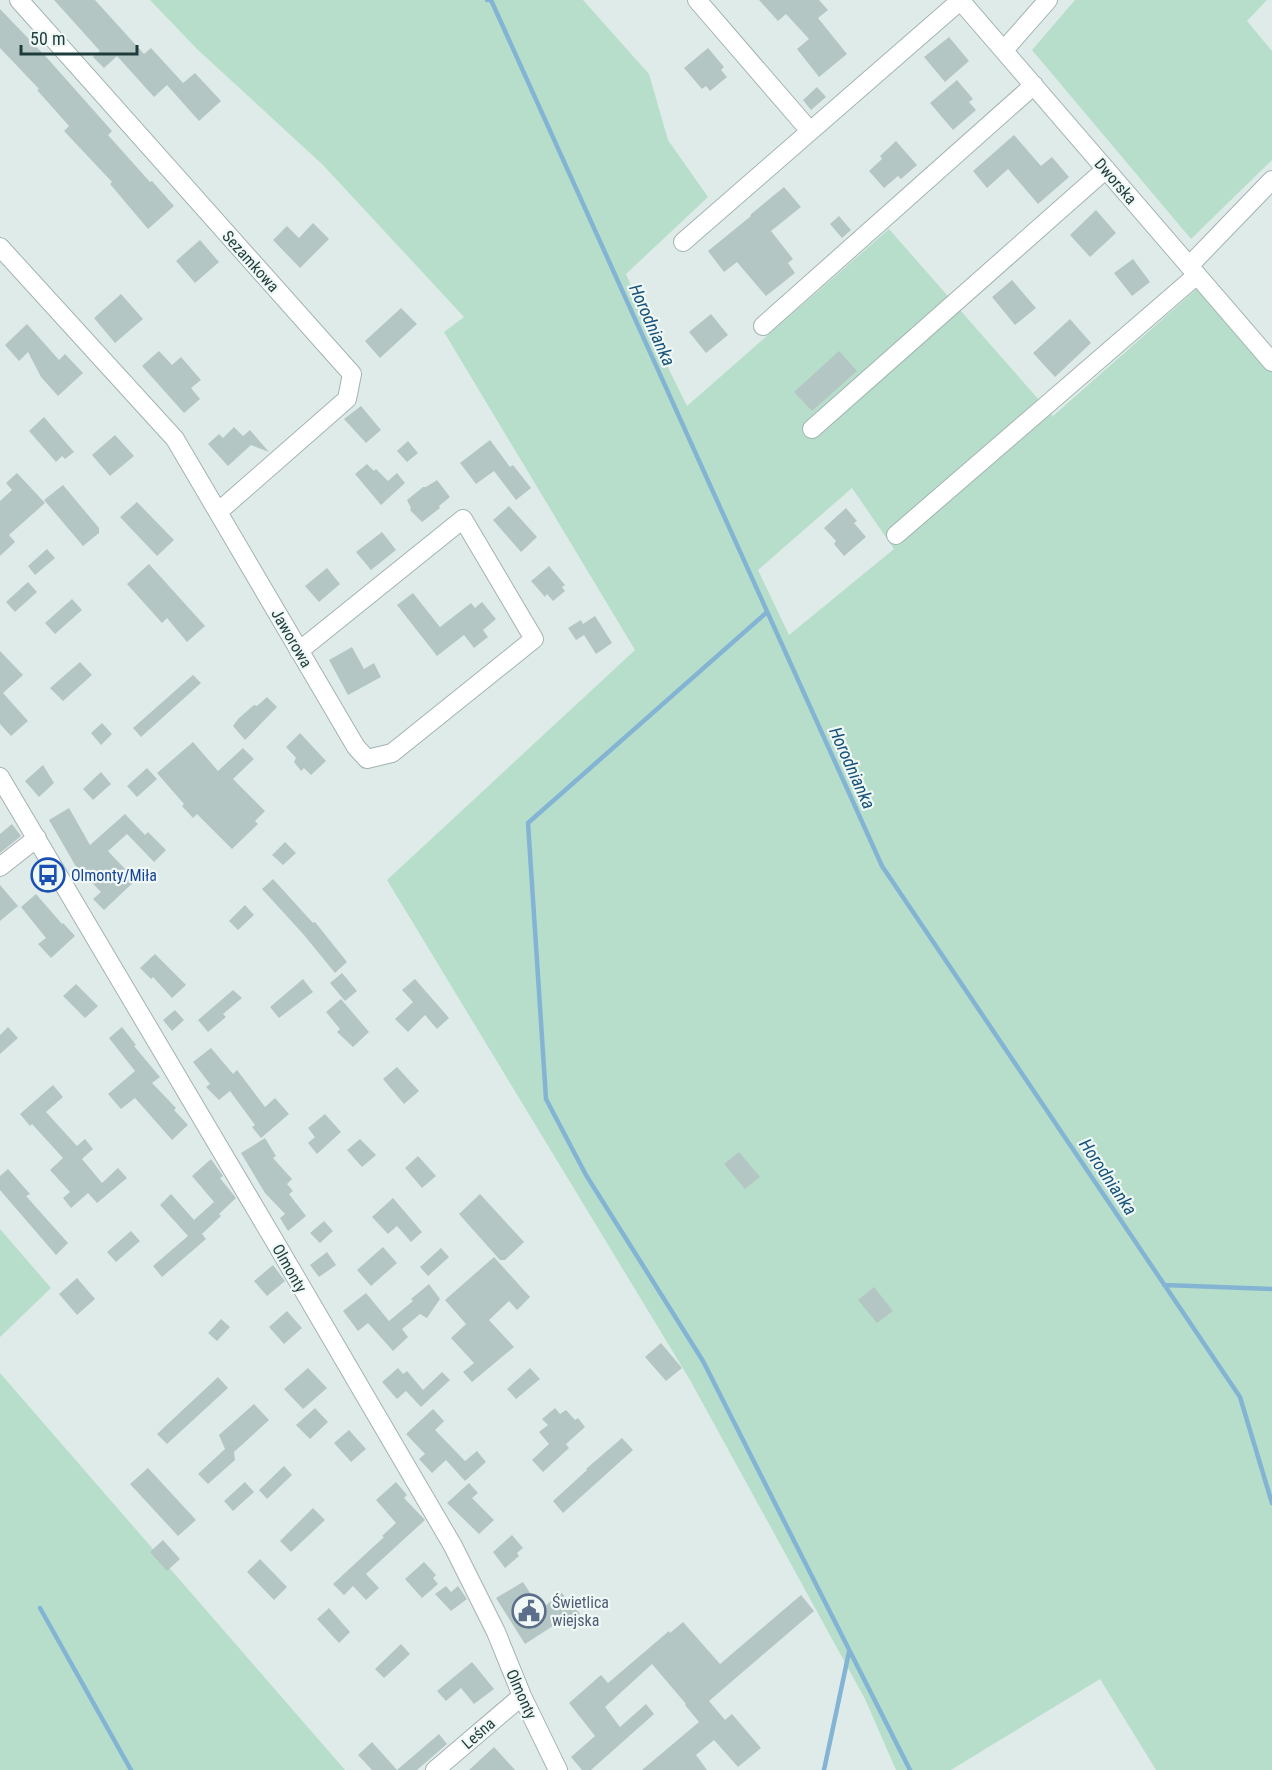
<svg xmlns="http://www.w3.org/2000/svg" width="1272" height="1770" font-family="'Roboto Condensed',sans-serif">
<style>
.green{fill:#b7decb;fill-rule:evenodd}
.lines{fill:none;stroke-linecap:round;stroke-linejoin:round}
.stream{stroke:#84b4d4;stroke-width:4.5}
.building{fill:#b4c6c3}
.minor-casing{stroke:#a2b3b2;stroke-width:20}
.minor{stroke:#fff;stroke-width:18}
.labels{text-anchor:middle;stroke-width:4.5;stroke-linejoin:round;paint-order:stroke}
.street-label{font-size:16px;fill:#1f3c3c;stroke:#f0f8f6}
.transit-label{font-size:16px;fill:#164399;stroke:#f0f8f6;text-anchor:start}
.service-label{font-size:16px;fill:#4e5e75;stroke:#f0f8f6;text-anchor:start}
.water-label{font-size:18px;font-style:italic;fill:#16527b;stroke:#f0f8f6}
</style>
<rect width="100%" height="100%" fill="#dfebe9"/>
<path class="green" d="M150,0H583L649,74L668,140L708,197L626,274L654,339L687,406L889,229L1053,416L1199,287L1272,372V1770H1156L1100,1679L951,1770H896L865,1699L690,1380L387,880L635,650L444,332L464,317L323,165L197,49ZM852,488L894,549L789,635L758,570Z
M1075,0H1267L1247,21L1272,51V160L1191,239L1032,50Z
M0,1229L51,1288L0,1337Z
M0,1373L345,1770H0Z"/>
<g class="lines">
<path class="stream" d="M487,0H491L882,866L1240,1397L1272,1503
M767,612L528,823L546,1099L586,1175L703,1361L910,1770
M1164,1285L1272,1289
M40,1608L131,1770
M824,1770L849,1652"/>
</g>
<path class="building" d="M54,0H95L144,54L151,48L183,83L195,73L221,101L199,121L167,85L154,97L117,56L104,68L93,57L100,51Z
M759,0H819L828,10L818,18L847,54L819,77L797,49L809,39L786,14L778,21Z
M0,9L48,59L112,131L108,135L150,182L152,181L174,206L148,229L110,184L112,182L64,131L69,126L37,90L39,89L0,48Z
M949,37L969,61L945,82L924,57Z
M708,48L724,67L721,70L727,77L710,91L706,86L702,89L684,68Z
M957,80L973,99L969,102L976,110L953,130L930,103Z
M817,87L826,97L811,110L803,100Z
M1014,135L1041,166L1052,157L1069,177L1038,204L1008,169L987,188L973,171Z
M896,141L917,165L901,179L898,176L884,188L869,171L882,159L880,156Z
M784,187L801,207L771,231L793,259L788,263L795,273L766,296L737,262L724,272L708,251L751,216L750,215Z
M1096,210L1116,233L1090,257L1070,235Z
M839,216L851,230L842,238L830,224Z
M313,223L329,239L300,268L273,240L287,226L299,238Z
M200,240L219,262L195,283L176,261Z
M1133,259L1150,282L1132,296L1114,273Z
M1012,280L1036,308L1015,325L992,297Z
M121,294L143,319L115,343L94,318Z
M401,308L417,324L380,358L365,341Z
M711,314L728,335L706,353L689,332Z
M1070,319L1091,343L1055,377L1033,353Z
M27,324L59,360L65,354L83,373L58,396L41,377L28,352L19,361L5,345Z
M159,351L172,365L181,357L201,380L191,388L200,399L184,413L142,366Z
M839,351L857,371L812,411L794,392Z
M361,406L381,430L366,443L344,419Z
M44,417L74,452L65,459L62,456L56,462L29,431Z
M234,427L243,436L250,430L269,452L251,445L228,466L208,444L219,434L223,438Z
M115,435L134,456L110,476L92,455Z
M490,440L510,467L513,465L531,488L516,500L494,471L476,484L460,463Z
M408,441L418,453L407,462L397,451Z
M367,464L374,471L376,469L388,481L397,473L405,483L381,505L355,474Z
M17,473L45,503L9,535L15,542L0,556V501L12,490L6,483Z
M437,480L450,497L439,506L440,508L422,522L410,510L411,508L407,500L423,487H426Z
M63,485L99,528V533L83,546L44,500Z
M137,502L174,540L157,556L120,517Z
M509,506L537,537L521,552L493,520Z
M846,508L857,521L854,523L866,537L844,556L834,544L836,541L824,528Z
M382,532L396,550L371,570L356,552Z
M47,549L55,558L35,575L28,566Z
M149,564L205,626L187,642L167,618L162,623L127,584Z
M549,566L565,585L562,587L565,591L553,601L547,594L545,597L531,581Z
M327,568L340,584L319,602L305,586Z
M28,582L37,592L15,612L6,602Z
M413,593L440,627L471,603L475,608L482,602L496,619L483,630L488,637L474,648L464,635L437,656L397,605Z
M72,599L82,610L55,634L45,623Z
M595,616L612,643L596,654L584,635L576,640L568,628L581,620L583,624Z
M352,647L364,669L374,663L381,677L348,695L329,660Z
M0,651L23,675L3,693L28,721L11,736L0,724Z
M80,662L92,675L63,701L50,688Z
M193,675L201,683L141,737L133,728Z
M267,697L277,707L245,740L233,726L238,719L254,705L257,706Z
M102,723L112,734L101,745L91,733Z
M300,733L326,761L311,775L304,768L301,771L294,762L296,758L286,747Z
M193,742L218,771L243,748L254,759L233,779L265,811L255,821L258,824L232,849L197,814L193,818L182,806L184,804L157,773Z
M43,765L54,783L39,797L25,781Z
M147,768L157,779L137,797L127,786Z
M101,772L111,784L93,800L83,789Z
M69,808L90,845L125,814L145,835L148,832L166,850L154,862L127,834L108,851L125,869L126,868L137,879L104,910L93,899L101,892L75,865L49,820Z
M12,824L21,836L0,853V834Z
M285,842L296,853L283,865L272,855Z
M273,879L313,923L315,922L347,962L335,973L304,935L262,889Z
M0,885L18,906L0,921Z
M36,894L62,924L63,923L75,936L51,958L38,944L46,938L21,907Z
M245,905L254,915L238,930L229,921Z
M155,954L186,985L172,998L153,977L151,979L140,968Z
M342,973L357,991L345,1001L330,983Z
M303,979L313,992L279,1018L270,1007Z
M415,979L449,1018L437,1029L425,1015L408,1032L395,1019L413,1002L402,990Z
M76,984L98,1006L85,1018L63,996Z
M233,990L242,998L223,1014L226,1017L208,1032L198,1020Z
M341,999L369,1032L353,1047L337,1032L340,1029L326,1012Z
M175,1010L184,1020L172,1031L163,1020Z
M8,1027L18,1038L0,1054V1035Z
M122,1027L136,1045L134,1046L160,1077L152,1083L176,1108L174,1110L188,1125L172,1140L135,1098L121,1109L108,1094L135,1071L109,1038Z
M211,1048L233,1074L237,1070L265,1107L275,1098L289,1114L261,1138L252,1127L255,1125L230,1091L219,1100L206,1087L210,1084L193,1062Z
M397,1067L419,1091L404,1104L383,1079Z
M53,1085L63,1097L46,1112L77,1146L85,1139L93,1149L82,1159L102,1183L118,1168L127,1178L97,1203L88,1193L71,1208L63,1198L70,1192L50,1170L63,1158L32,1124L30,1126L20,1114Z
M325,1114L341,1132L317,1154L308,1143L315,1137L308,1128Z
M265,1138L276,1156L273,1158L292,1179L287,1184L293,1191L289,1194L306,1216L288,1231L280,1218L285,1214L265,1193L241,1153Z
M360,1139L376,1155L362,1167L347,1150Z
M739,1152L760,1177L745,1189L724,1164Z
M418,1156L436,1176L422,1188L405,1168Z
M211,1159L223,1176L220,1178L236,1198L219,1214L221,1216L202,1234L206,1239L162,1277L153,1266L188,1236L160,1205L171,1194L194,1220L214,1202L192,1176Z
M8,1169L30,1194L26,1196L68,1243L56,1255L0,1190V1176Z
M480,1194L524,1242L505,1260H500L459,1214Z
M393,1198L422,1232L411,1242L397,1226L388,1234L372,1217Z
M324,1221L333,1231L320,1243L310,1233Z
M131,1231L140,1241L116,1262L107,1252Z
M383,1247L397,1263L371,1286L357,1270Z
M441,1248L449,1257L428,1276L420,1267Z
M327,1252L336,1265L319,1277L310,1265Z
M494,1257L530,1297L517,1310L509,1301L489,1320L514,1347L472,1382L463,1372L474,1363L451,1338L466,1324L445,1300Z
M273,1265L285,1281L267,1296L254,1281Z
M77,1278L95,1299L77,1315L59,1294Z
M429,1284L440,1299L427,1318L420,1314L402,1329L408,1337L393,1351L368,1323L358,1331L343,1311L366,1293L389,1321L413,1301L411,1299Z
M874,1287L893,1311L877,1323L858,1300Z
M287,1311L302,1328L284,1344L269,1327Z
M221,1319L230,1327L217,1341L208,1333Z
M661,1343L682,1368L666,1381L645,1357Z
M308,1368L327,1388L303,1409L284,1389Z
M398,1368L403,1374L407,1371L423,1390L442,1372L450,1380L421,1407L406,1391L397,1399L382,1382Z
M530,1368L540,1379L516,1399L507,1389Z
M218,1377L228,1388L167,1444L157,1434Z
M254,1404L269,1420L234,1452L235,1460L208,1484L198,1474L225,1449L219,1435Z
M315,1408L328,1422L310,1439L296,1425Z
M555,1408L560,1414L566,1410L575,1420L578,1418L585,1427L566,1444L569,1448L543,1472L532,1460L549,1444L539,1432L548,1425L542,1419Z
M433,1409L444,1421L435,1430L465,1461L477,1451L486,1462L465,1481L446,1460L432,1473L419,1459L425,1454L406,1434Z
M349,1430L366,1449L351,1462L334,1443Z
M622,1438L633,1450L563,1513L553,1501L587,1470L586,1469Z
M284,1466L292,1475L267,1499L259,1490Z
M148,1468L196,1520L178,1536L130,1484Z
M245,1482L254,1492L233,1511L224,1501Z
M396,1482L407,1495L404,1498L425,1520L366,1574L379,1588L366,1600L353,1586L344,1595L333,1584L384,1537L382,1536L396,1523L376,1500Z
M469,1483L478,1493L472,1498L494,1520L479,1534L447,1503Z
M313,1508L325,1520L291,1552L280,1541Z
M512,1535L523,1548L517,1553L519,1556L505,1568L493,1552Z
M163,1540L180,1559L167,1571L150,1552Z
M260,1559L287,1587L274,1600L247,1572Z
M424,1562L436,1575L433,1578L438,1584L422,1598L405,1579Z
M523,1582L541,1610L561,1592L568,1601L569,1600L580,1614L570,1621L567,1617L525,1644L496,1598Z
M446,1586L451,1592L458,1586L467,1599L451,1611L435,1594Z
M801,1595L814,1611L709,1701L725,1720L732,1714L761,1748L738,1767L714,1740L696,1755L707,1770H642L699,1722L685,1705L686,1704L652,1664L605,1707L620,1727L646,1704L654,1714L591,1770H582L571,1757L595,1736L569,1703L601,1675L608,1683L669,1631L670,1633L683,1622L720,1664Z
M329,1608L350,1632L339,1643L317,1619Z
M401,1644L410,1654L384,1678L375,1669Z
M472,1662L494,1689L474,1704L461,1688L446,1701L437,1691Z
M439,1734L447,1744L417,1770H397Z
M372,1742L397,1770H372L358,1755Z
M494,1747L515,1770H469Z"/>
<g class="lines">
<g class="minor-casing">
<path id="minor" d="M19,0L352,374L347,399L218,512
M697,0L810,131
M960,0L1272,362
M1004,50L1048,0
M683,242L961,0
M0,247L175,439L356,747L367,759L392,753L534,639L463,519L299,651
M1189,266L1272,180
M763,326L1034,85
M812,429L1106,169
M896,535L1197,275
M0,777L274,1240L453,1546L496,1632L522,1696L558,1770
M0,867L37,838
M435,1770L522,1696"/>
</g>
<use href="#minor" class="minor"/>
</g>
<defs>
<g id="bus-ring" transform="scale(1.725)"><circle r="9.5" fill="#f0f8f6" stroke="#1a4fb4" stroke-width="1.5"/><path d="M-5-6H5V4H4V6H2V4H-2V6H-4V4H-5ZM-3.5-4V0h7V-4ZM-3.5 1.2v1.5H-2V1.2ZM2 1.2v1.5H3.5V1.2Z" fill="#1a4fb4"/></g>
<g id="civic-ring" transform="scale(1.725)"><circle r="9.5" fill="#f0f8f6" stroke="#5c6f8a" stroke-width="1.5"/><path d="M-.6-6.5H3V-4.5H.6V-3L4-1V1h2V6H-6V1h2V-1L-.6-3ZM-1.2 2.5V6h2.4V2.5Z" fill="#5c6f8a"/></g>
</defs>
<g fill-rule="evenodd">
<use href="#bus-ring" x="48" y="875"/>
<use href="#civic-ring" x="529" y="1611"/>
</g>
<g class="labels">
<g class="street-label">
<text transform="translate(1116 181) rotate(49)" y="6">Dworska</text>
<text transform="translate(251 261) rotate(48)" y="6">Sezamkowa</text>
<text transform="translate(292 638) rotate(60)" y="6">Jaworowa</text>
<text transform="translate(290 1268) rotate(60)" y="6">Olmonty</text>
<text transform="translate(522 1694) rotate(66)" y="6">Olmonty</text>
<text transform="translate(478 1733) rotate(-41)" y="6">Leśna</text>
</g>
<g class="transit-label">
<text x="71" y="881">Olmonty/Miła</text>
</g>
<g class="service-label">
<text x="552" y="1608">Świetlica<tspan x="552" dy="18">wiejska</tspan></text>
</g>
<g class="water-label">
<text transform="translate(652 325) rotate(66)" y="6">Horodnianka</text>
<text transform="translate(852 768) rotate(66)" y="6">Horodnianka</text>
<text transform="translate(1108 1177) rotate(56)" y="6">Horodnianka</text>
</g>
</g>
<path d="M21 45v9h116v-9" fill="none" stroke="#1f3c3c" stroke-width="3"/>
<text x="30" y="45" font-size="18" fill="#1f3c3c" stroke="#f0f8f6" stroke-width="4.5" paint-order="stroke">50 m</text>
</svg>
